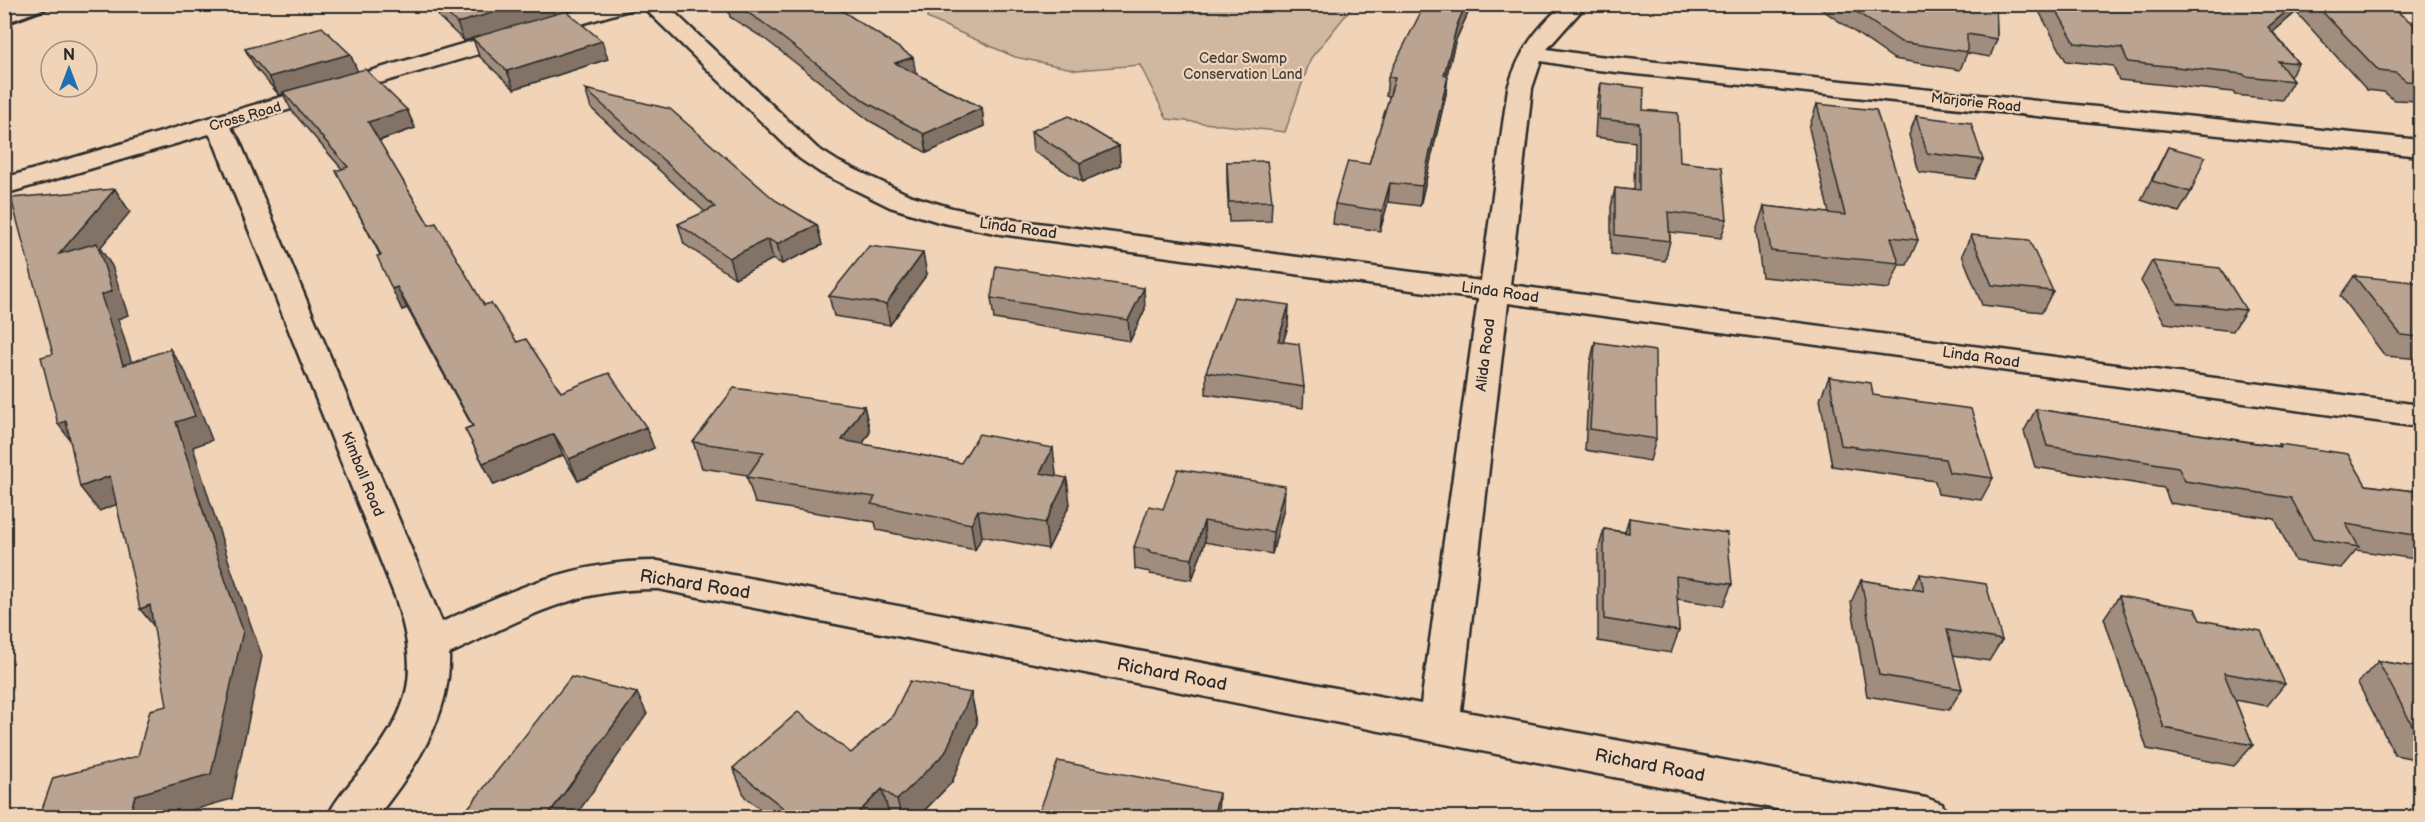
<svg xmlns="http://www.w3.org/2000/svg" width="2425" height="822" font-family="'Balsamiq Sans',sans-serif">
<style>
.green{fill:#d0b8a0;stroke:#7e7266;stroke-width:1.5}
.lines{fill:none;stroke-linecap:round;stroke-linejoin:round}
.minor-casing{stroke:#2b2b2b;stroke-width:5}
.minor{fill:#f1d4b8;fill-rule:evenodd}
.rail{stroke:#2b2b2b;stroke-width:3}
.wall{fill:#a08d7d;stroke:#2b2b2b;stroke-width:1.5}
.shaded-wall{fill:#827366;stroke:#2b2b2b;stroke-width:1.5}
.building{fill:#baa491;stroke:#2b2b2b;stroke-width:1.5}
.labels{text-anchor:middle;stroke-width:4.5;stroke-linejoin:round;paint-order:stroke}
.far-park-label{font-size:14px;fill:#44403d;stroke:#f1d4b8}
.far-street-label{font-size:14px;fill:#2b2b2b;stroke:#f1d4b8}
.street-label{font-size:15px;fill:#2b2b2b;stroke:#f1d4b8}
.near-street-label{font-size:18px;fill:#2b2b2b;stroke:#f1d4b8}
</style>
<rect width="100%" height="100%" fill="#f1d4b8"/>
<filter id="ink" filterUnits="userSpaceOnUse"><feTurbulence type="fractalNoise" baseFrequency=".0167" numOctaves="2"/><feDisplacementMap in="SourceGraphic" scale="12" xChannelSelector="R" yChannelSelector="G"/><feConvolveMatrix kernelMatrix="1 2 1 2 8 2 1 2 1" color-interpolation-filters="sRGB"/></filter>
<g filter="url(#ink)">
<path class="green" d="M929,4H1354V5L1311,58L1285,132L1167,119L1140,65L1077,70L1015,57L927,18Z"/>
<g class="lines">
<g class="minor-casing">
<path id="minor" d="M599,4H634L632,9L230,127L239,140L442,622C513,589 578,560 658,561L1421,704L1478,299L1000,234L939,222L890,207L821,173L799,158L640,4H664L674,12L817,148L839,162L909,195L952,208L1000,218L1481,281L1508,88C1519,52 1535,29 1564,4H1587L1547,49L1588,55L2420,140V156L1588,69L1541,61L1532,88L1510,285L2420,405V427L1508,303L1461,711L1926,798L1942,804L1948,818H1822L658,589C573,588 523,619 449,654C451,717 414,770 376,818H327C336,798 351,783 365,766C413,704 419,673 396,599L213,140L209,134L4,194V178Z"/>
</g>
<use href="#minor" class="minor"/>
<path class="rail" d="M4,25L61,4"/>
</g>
<path class="wall" d="M434,4H551L555,15L608,59L514,89L479,56L473,39L464,41L439,17Z
M727,4H832L915,73L982,108L984,126L927,153L870,121L765,39L730,17Z
M1814,4H1996L1997,39L1990,57L1967,53L1960,70L1894,59Z
M2035,4H2387L2421,30V101L2394,100L2384,92L2367,90L2296,12L2273,32L2298,63L2290,77L2293,81L2282,100L2235,95L2233,92L2119,80L2113,66L2066,61Z
M1468,13L1455,42L1447,75L1446,94L1420,206L1388,202L1380,231L1333,224L1335,204L1369,164L1390,96H1386L1388,77Z
M245,49L350,54L357,71L407,110L415,128L379,141L429,225L484,305L561,392L654,448L578,481L563,455L494,485L465,429L472,426L407,308L402,310L380,255L336,171L342,169L292,111L283,94L279,95L255,67Z
M1601,83L1643,110L1680,162L1727,219L1721,238L1670,232V241L1665,261L1611,254V207L1615,188L1634,190L1635,142L1595,137L1597,101Z
M585,89L817,225L822,245L782,264L773,259L735,278L684,244L678,224L705,212L591,108Z
M1817,104L1918,240L1907,265H1899L1889,289L1762,277L1756,231L1764,206L1829,213L1809,128Z
M1916,116L1983,160L1975,179L1919,172L1909,135Z
M1031,131L1119,146L1120,165L1082,182L1033,151Z
M2168,147L2191,192L2179,212L2141,200Z
M1227,162L1272,201L1271,221L1229,222L1227,181Z
M1971,235L2053,291L2042,312L1982,305L1962,255Z
M2152,261L2246,310L2233,331L2165,323L2141,281Z
M927,274L890,325L834,316L829,296Z
M2354,276L2421,289V359L2385,356L2340,296Z
M991,298L1145,309L1130,341L994,319Z
M1288,326L1283,342L1304,387L1303,408L1206,394V372Z
M1595,342L1656,439L1650,461L1585,450L1590,363Z
M1829,377L1993,478L1981,500L1938,494L1935,481L1832,466L1820,399Z
M864,406L870,432L862,444L961,463L1056,474L1055,476L1070,504L1048,549L982,536L975,550L877,530L875,522L755,503L747,477L748,475L702,468L693,442Z
M2036,409L2277,446L2279,444L2366,485L2421,492V560L2356,550L2341,568L2295,561L2275,519L2170,503L2164,488L2035,467L2024,431Z
M1284,508L1272,554L1205,542L1192,580L1150,574V572L1135,569L1134,547L1163,509Z
M1629,518L1732,584L1723,606L1677,599L1679,631L1671,653L1598,641V551L1604,529L1625,532Z
M1920,574L2002,640L1989,661L1953,655L1962,689L1949,710L1867,696L1851,602L1861,580L1912,589Z
M2119,596L2200,620L2285,684L2267,706L2235,700L2253,745L2234,766L2147,749L2104,618Z
M2378,661L2421,668V779L2410,758L2395,755L2358,683Z
M971,693L977,723L952,782L917,818H771L745,797L733,768L851,753Z"/>
<path class="shaded-wall" d="M523,4H551L555,15L464,41L457,23Z
M1466,4H1477L1468,13L1455,42L1442,93L1444,75L1457,25Z
M2295,4H2301L2296,12L2258,45L2268,27Z
M602,41L608,59L514,89L507,71Z
M350,54L358,72L279,95L269,77Z
M913,57L916,75L895,63Z
M1448,76L1446,94L1420,206L1422,186Z
M982,108L984,126L927,153L924,134Z
M407,110L415,128L377,141L368,122Z
M1119,146L1120,165L1082,182L1080,163Z
M1390,183L1388,202L1380,231L1382,211Z
M115,189L130,212L100,248L112,266L128,315L118,319L140,389L123,365L59,254Z
M817,225L822,245L782,264L777,244Z
M768,239L773,259L735,278L729,258Z
M923,253L927,274L890,325L886,304Z
M397,287L407,308L402,310L392,289Z
M1144,288L1145,309L1130,341L1128,320Z
M1289,305L1288,326L1277,362L1278,341Z
M170,349L186,373L212,440L193,447L232,572L262,656L232,799L164,818H129L135,795L211,774L214,547L176,422Z
M864,406L870,432L849,466L842,440Z
M66,421L77,449L58,424Z
M646,427L654,448L578,481L569,459Z
M554,434L563,455L494,485L483,463Z
M1053,448L1056,474L1043,499L1040,473Z
M110,476L129,500L99,511L80,487Z
M1067,478L1070,504L1048,549L1045,523Z
M1285,486L1284,508L1272,554L1273,532Z
M978,510L982,536L975,550L971,524Z
M1204,521L1205,542L1192,580V559Z
M150,605L160,634L140,609Z
M637,693L647,714L574,818H546Z
M971,693L977,723L952,782L917,818H902L897,800Z
M882,789L890,818H853Z
M1219,793L1218,818H1213Z"/>
<path class="building" d="M437,4H523L457,23Z
M734,4H832L913,57L895,63L982,108L924,134L866,102L761,21Z
M1425,4H1466L1457,25L1444,75L1448,76L1422,186L1390,183L1382,211L1335,204L1348,161L1369,164L1395,78L1388,77Z
M1845,4H1996L1997,39L1967,34V52L1901,42Z
M2053,4H2295L2268,27L2298,63L2278,61L2293,81L2245,76L2243,74L2128,62L2122,48L2075,43Z
M2315,4H2387L2421,30V82L2406,81L2396,73L2379,71Z
M566,11L602,41L507,71L472,38Z
M322,27L350,54L269,77L245,49Z
M365,69L407,110L368,122L429,225L436,223L484,305L491,303L517,342L526,339L561,392L609,373L646,427L569,459L554,434L483,463L465,429L473,426L397,287L392,289L377,256L381,255L336,171L348,167L283,92Z
M1601,83L1644,88L1643,110L1678,113L1680,162L1722,167L1727,219L1668,212L1670,241L1615,235V188L1639,191V123L1599,119Z
M585,89L670,109L775,200L817,225L777,244L768,239L729,258L678,224L715,207Z
M1817,104L1876,110L1918,240L1891,237L1899,263L1771,251L1764,206L1845,215Z
M1069,116L1119,146L1080,163L1031,131Z
M1916,116L1971,123L1983,160L1927,153Z
M2168,147L2205,157L2191,192L2152,181Z
M1267,161L1272,201L1229,202L1227,162Z
M115,189L59,254L97,243L112,291L101,295L123,365L170,349L195,416L176,422L214,547L243,631L211,774L135,795L129,818H39L53,778L138,756L150,710L167,706L150,605L140,609L110,476L80,487L66,421L58,424L41,357L53,354L11,198Z
M1971,235L2029,240L2053,291L1992,285Z
M869,246L923,253L886,304L829,296Z
M2152,261L2220,268L2246,310L2177,303Z
M996,266L1144,288L1128,320L991,298Z
M2354,276L2414,282L2421,289V337L2401,335Z
M1234,297L1289,305L1278,341L1299,344L1304,387L1206,372Z
M1595,342L1655,351L1656,439L1590,429Z
M1829,377L1871,383L1873,395L1971,409L1993,478L1949,472L1945,459L1841,445Z
M734,388L864,406L842,440L961,463L979,434L1053,448L1040,473L1067,478L1045,523L978,510L971,524L871,504L875,497L747,477L764,452L693,442Z
M2036,409L2281,447L2279,444L2348,454L2366,485L2421,492V536L2346,524L2359,547L2313,539L2291,498L2185,481L2178,467L2047,446Z
M1178,469L1285,486L1273,532L1204,521L1192,559L1149,552L1150,550L1134,547L1149,506L1163,509Z
M1629,518L1727,533L1732,584L1676,576L1679,631L1604,619V529L1629,533Z
M1920,574L1986,584L2002,640L1947,630L1962,689L1879,675L1861,580L1924,591Z
M2119,596L2195,609L2200,620L2261,631L2285,684L2224,673L2253,745L2164,728Z
M2378,661L2421,668V734H2417Z
M571,677L637,693L546,818L461,817Z
M910,681L971,693L945,753L897,800L882,789L853,818H796L733,768L798,712L851,753L893,715Z
M1058,761L1219,793L1213,818H1037Z"/>
</g>
<g class="labels">
<g class="far-park-label">
<text x="1243" y="63">Cedar Swamp<tspan x="1243" dy="16">Conservation Land</tspan></text>
</g>
<g class="far-street-label">
<text transform="translate(1976 102) rotate(6)" y="5">Marjorie Road</text>
<text transform="translate(245 116) rotate(-16)" y="5">Cross Road</text>
</g>
<g class="street-label">
<text transform="translate(1018 228) rotate(8)" y="5">Linda Road</text>
<text transform="translate(1500 292) rotate(8)" y="5">Linda Road</text>
<text transform="translate(1485 355) rotate(-83)" y="5">Alida Road</text>
<text transform="translate(1981 357) rotate(8)" y="5">Linda Road</text>
<text transform="translate(363 474) rotate(68)" y="5">Kimball Road</text>
</g>
<g class="near-street-label">
<text transform="translate(695 584) rotate(9)" y="6">Richard Road</text>
<text transform="translate(1172 674) rotate(11)" y="6">Richard Road</text>
<text transform="translate(1650 765) rotate(11)" y="6">Richard Road</text>
</g>
</g>
<rect width="2425" height="822" fill="none" stroke="#f1d4b8" stroke-width="24"/>
<rect x="12" y="12" width="2401" height="798" fill="none" stroke="#2b2b2b" stroke-width="2" filter="url(#ink)"/>
<g transform="translate(69 69)"><circle r="28" fill="#f1d4b8" stroke="#a29080" stroke-width="1.5"/>
<path d="M0-4.5L10 22L0 15L-10 22Z" fill="#1f6fb2"/>
<text y="-9" font-size="16" font-weight="bold" text-anchor="middle" fill="#2b2b2b">N</text>
</g>
</svg>
